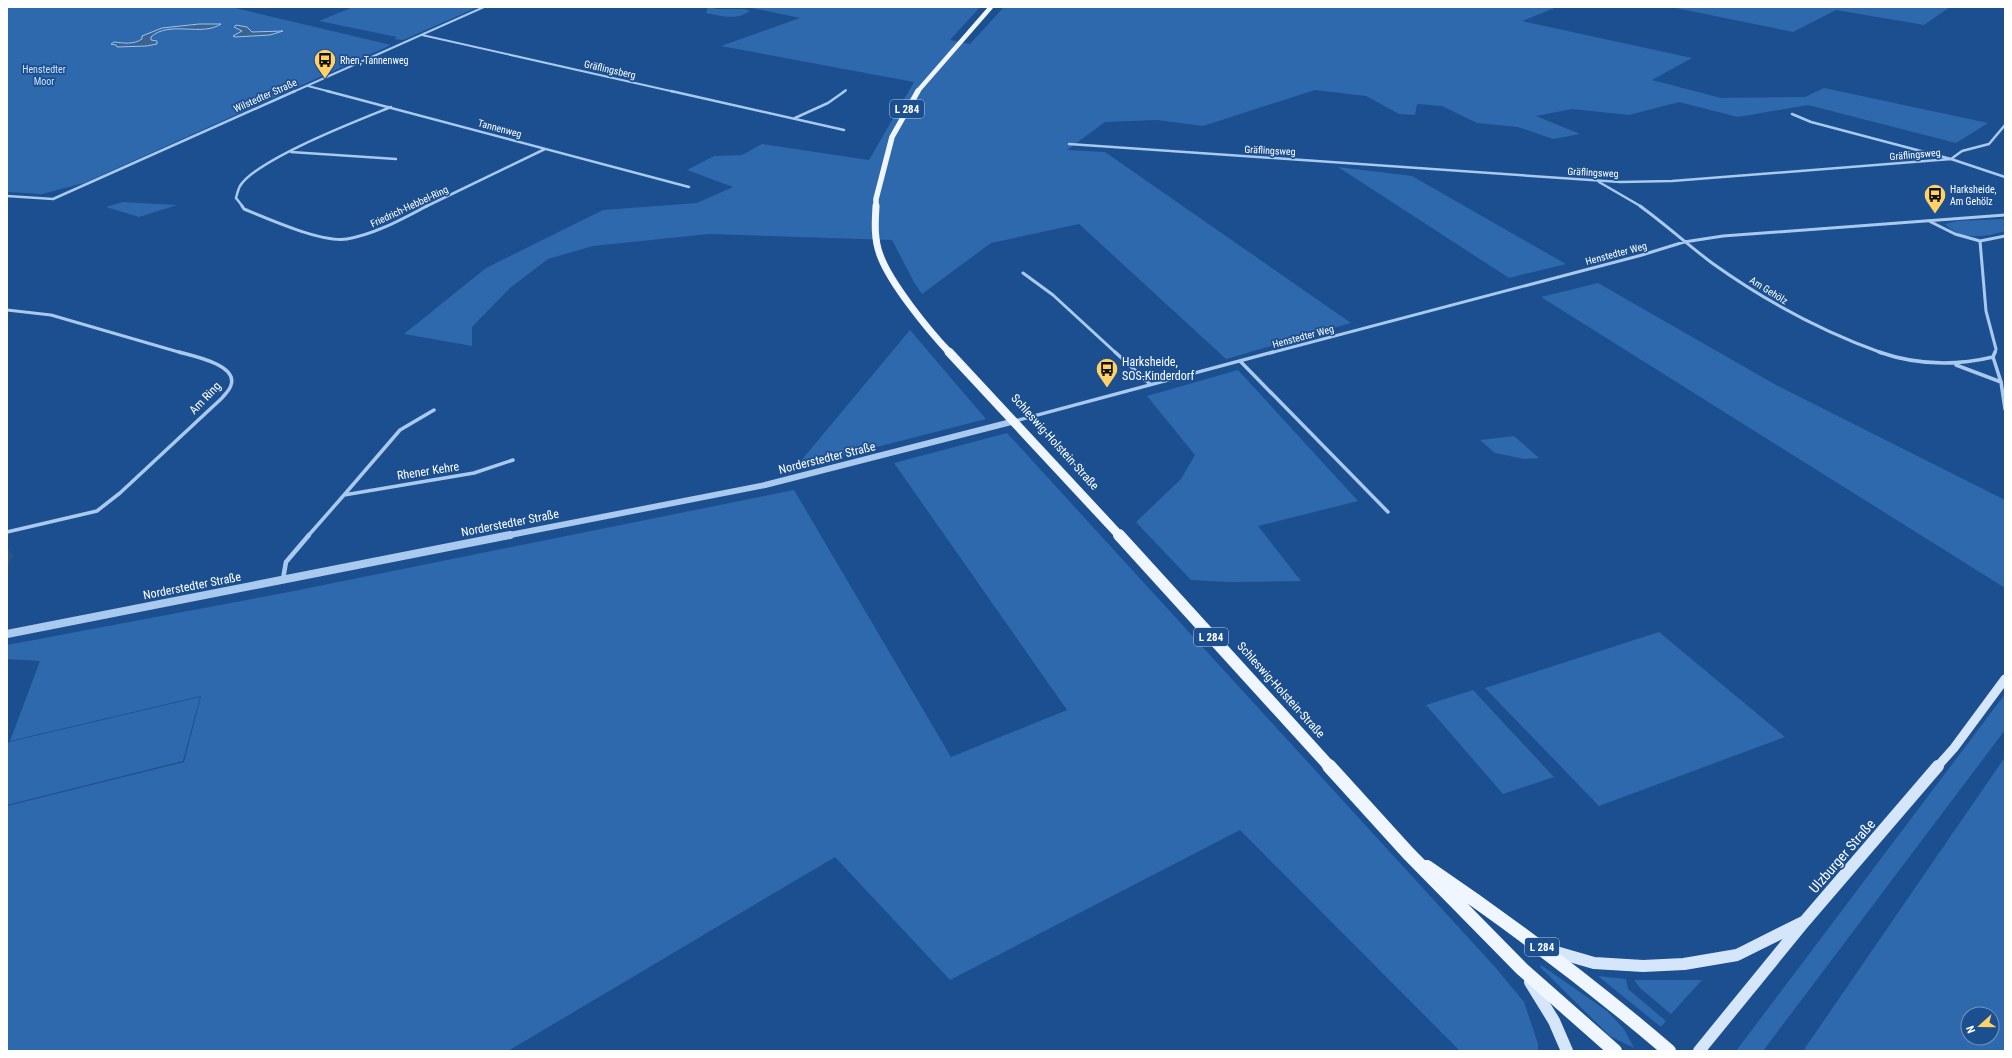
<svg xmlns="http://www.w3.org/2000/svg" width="2012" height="1058" font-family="'Roboto Condensed',sans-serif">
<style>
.green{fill:#2e69ad;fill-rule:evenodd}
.water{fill:#3c6290;stroke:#9cc4f0}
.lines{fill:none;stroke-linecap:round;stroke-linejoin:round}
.minor-far4{stroke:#a9c9ee;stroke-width:2}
.minor-far3{stroke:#a9c9ee;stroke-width:2.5}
.minor-far2{stroke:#a9c9ee;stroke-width:3}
.minor-far1{stroke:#a9c9ee;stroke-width:3.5}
.minor{stroke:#a9c9ee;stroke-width:4.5}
.tertiary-far1{stroke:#a9c9ee;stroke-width:6}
.tertiary{stroke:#a9c9ee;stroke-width:8}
.secondary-far1{stroke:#d6e6fa;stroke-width:9}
.secondary{stroke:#d6e6fa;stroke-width:12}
.primary-far5{stroke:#f0f6ff;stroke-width:4.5}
.primary-far4{stroke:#f0f6ff;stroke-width:5.5}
.primary-far3{stroke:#f0f6ff;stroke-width:7}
.primary-far2{stroke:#f0f6ff;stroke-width:9}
.primary-far1{stroke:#f0f6ff;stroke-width:12}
.primary{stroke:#f0f6ff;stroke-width:14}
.shaded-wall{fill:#305480}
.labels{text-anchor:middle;stroke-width:3.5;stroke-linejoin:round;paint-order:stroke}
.far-poi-label{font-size:10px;fill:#fff;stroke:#1b4f8f;text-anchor:start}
.far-park-label{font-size:10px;fill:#cfe3fa;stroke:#1b4f8f}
.far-street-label{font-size:10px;fill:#fff;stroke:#1b4f8f}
.shield{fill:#1b4f8f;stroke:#bbcadd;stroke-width:1}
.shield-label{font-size:11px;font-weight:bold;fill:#fff}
.poi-label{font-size:12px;fill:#fff;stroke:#1b4f8f;text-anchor:start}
.street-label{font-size:12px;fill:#fff;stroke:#1b4f8f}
.near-street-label{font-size:14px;fill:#fff;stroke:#1b4f8f}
</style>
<rect width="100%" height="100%" fill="#1b4f8f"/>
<path class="green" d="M7,7H231L391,45L84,183L42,194L7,192Z
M353,7H478L403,40L394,39L397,37L319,21Z
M708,7L717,9H745L750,11C736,21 721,16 706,13Z
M747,7H980L950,40L970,44L1004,7H1557L1522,21L1692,58L1652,80L1721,98L1805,97L1824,88L1988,123L1956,143L1808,105L1738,117L1679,102L1629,115L1572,109L1536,116L1580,134L1553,139L1518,127L1477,123L1442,106L1417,104L1415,115L1399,114L1366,96L1315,90L1203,126L1157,120L1105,122L1067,150L1105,152L1351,323L1226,359L1079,224L991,243L922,294L914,282L892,240L709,234L593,246L548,259L510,288L472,327V346L404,334L486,268L603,210L697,203L733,187L687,170L714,156L742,155L762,144L869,160L914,82L721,46L800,18Z
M1671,7H1950L1924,25L1836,10L1793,32Z
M1338,167L1412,176L1566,264L1509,278Z
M123,202L177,205L139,217L106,207Z
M2005,219V231C1986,237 1960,241 1945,224L1957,221Z
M1598,283L1776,385L2005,500V588L1541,297Z
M910,330L986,419L795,468Z
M1238,370L1358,501L1258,526L1301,581L1228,582L1191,580L1136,522L1181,479L1195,455L1147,396Z
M1007,433L1495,967L1524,1002L1538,1044V1051H1460L1240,830L950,980L835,857L508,1051H7V806L184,762L201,696L10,741L40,661L7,659V645L294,591L794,490L951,757L1067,710L894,463Z
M1514,436L1539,458L1524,459L1495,453L1480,440Z
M1659,632L1785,737L1599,806L1485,688Z
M1473,690L1554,777L1503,794L1426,705Z
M2005,694V730L1763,1051H1736Z
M200,697L183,761L7,805V746L9,742Z
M2005,757V1051H1803ZM1968,1014H1992V1038H1968Z
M1541,965L1607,1011L1624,1029L1634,1048L1610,1036L1540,967Z
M1598,976L1626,979L1628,989L1666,1021L1661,1027Z
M1634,980H1702L1671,1014L1640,988Z"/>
<path class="water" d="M199,24H221C202,37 169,20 151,37V40L157,41V44L146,46L117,47L116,45L111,44L114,42C124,43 133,45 142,39V36L162,28Z
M236,25L247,27L252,32L283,31L270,35L235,37L233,36L242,31L234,27Z"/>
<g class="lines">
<path class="minor-far4" d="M422,35L675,92
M308,86L331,92
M293,92L484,7
M843,92L846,90"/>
<path class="minor-far3" d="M327,91L689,187
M671,91L844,130
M795,118L828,103L845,91
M1069,144L1620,182L1672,181L1951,159L1811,122L1792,114
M291,152L396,159
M1951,159L1962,151L1989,144L2005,125
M1951,159L2005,177
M1599,182L1642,207
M7,196L53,199L295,91
M243,207L236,198C237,194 238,190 240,186C257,159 359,120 391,107
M425,207L545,149"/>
<path class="minor-far2" d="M242,206L244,209C268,219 322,243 347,239C376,234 402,219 427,206
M1640,206C1665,224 1688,245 1712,263C1765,301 1821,331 1882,353
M1929,221L1955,234L1980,241
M1023,273L1053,295L1116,353
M7,310L51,315L182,353
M1270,353L1642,255L1684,242L1723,236L2005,215
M1995,353L1996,349L1986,311L1980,241L2005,236"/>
<path class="minor-far1" d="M1115,352L1150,384
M1879,352C1916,365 1955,366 1993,357L1995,352
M1993,357L2001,382L2005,409
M1240,361L1388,512
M1956,365L2001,382
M434,410L400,430L344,495L474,473L513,460
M1015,421L1273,352
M7,532L97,511L120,493L222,398C225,394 230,390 231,385C238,365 194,356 179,352
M308,536L344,495"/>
<path class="minor" d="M283,579L286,562L309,535"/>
<path class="tertiary-far1" d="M505,536L765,485L1015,421"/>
<path class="tertiary" d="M7,634L510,535"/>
<path class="secondary-far1" d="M1937,767L1954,748L2005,679"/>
<path class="secondary" d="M1549,950L1594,963L1643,966L1684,964L1737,955L1803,922
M1530,982L1554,1021L1567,1051
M1699,1051L1805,921L1938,766"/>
<path class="primary-far5" d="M917,92L991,7"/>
<path class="primary-far4" d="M876,207V199L892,137L918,91"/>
<path class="primary-far3" d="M876,206C875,223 874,239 880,255C890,283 929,331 950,353"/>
<path class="primary-far2" d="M949,352L1120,536"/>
<path class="primary-far1" d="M1119,535L1330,767"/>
<path class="primary" d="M1329,766L1408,853L1522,969L1615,1051
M1427,867C1511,924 1592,985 1669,1051"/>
</g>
<path class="shaded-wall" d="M7,548L13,556L7,568Z"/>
<defs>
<g id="bus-pin" transform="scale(1.15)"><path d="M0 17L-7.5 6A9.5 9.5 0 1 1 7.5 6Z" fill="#ffd166" stroke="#1b4f8f"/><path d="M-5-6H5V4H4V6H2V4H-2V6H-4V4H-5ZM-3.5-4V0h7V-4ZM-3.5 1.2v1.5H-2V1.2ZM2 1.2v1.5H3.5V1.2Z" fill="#111"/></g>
</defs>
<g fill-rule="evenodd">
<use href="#bus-pin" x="325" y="60"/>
<use href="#bus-pin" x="1935" y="195"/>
<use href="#bus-pin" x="1107" y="369"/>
</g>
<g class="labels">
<g class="far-poi-label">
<text x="340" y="64">Rhen, Tannenweg</text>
<text x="1950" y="193">Harksheide,<tspan x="1950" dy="12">Am Gehölz</tspan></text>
</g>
<g class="far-park-label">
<text x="44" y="73">Henstedter<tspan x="44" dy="12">Moor</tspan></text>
</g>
<g class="far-street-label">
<text transform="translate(610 69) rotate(13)" y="4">Gräflingsberg</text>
<text transform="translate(265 95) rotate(-24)" y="4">Wilstedter Straße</text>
<text transform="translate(500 128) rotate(15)" y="4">Tannenweg</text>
<text transform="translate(1270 150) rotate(3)" y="4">Gräflingsweg</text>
<text transform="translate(1915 154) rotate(-5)" y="4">Gräflingsweg</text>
<text transform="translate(1593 172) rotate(3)" y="4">Gräflingsweg</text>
<text transform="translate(409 206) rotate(-25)" y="4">Friedrich-Hebbel-Ring</text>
<text transform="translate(1616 253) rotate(-15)" y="4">Henstedter Weg</text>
<text transform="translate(1769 290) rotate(32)" y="4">Am Gehölz</text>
<text transform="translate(1303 336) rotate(-15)" y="4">Henstedter Weg</text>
</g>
<g class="shield">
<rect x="890" y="100" width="34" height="18" rx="3"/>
<rect x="1194" y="628" width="34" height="18" rx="3"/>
<rect x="1525" y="938" width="34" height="18" rx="3"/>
</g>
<g class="shield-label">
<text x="907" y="113">L 284</text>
<text x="1211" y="641">L 284</text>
<text x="1542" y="951">L 284</text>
</g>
<g class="poi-label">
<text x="1122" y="366">Harksheide,<tspan x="1122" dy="14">SOS-Kinderdorf</tspan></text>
</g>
<g class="street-label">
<text transform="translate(205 398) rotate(-46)" y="4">Am Ring</text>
<text transform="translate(1055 442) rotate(48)" y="4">Schleswig-Holstein-Straße</text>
<text transform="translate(827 458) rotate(-14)" y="4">Norderstedter Straße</text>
<text transform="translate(428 471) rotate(-9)" y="4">Rhener Kehre</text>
<text transform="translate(510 523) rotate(-11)" y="4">Norderstedter Straße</text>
<text transform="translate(192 586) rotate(-11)" y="4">Norderstedter Straße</text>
<text transform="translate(1281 690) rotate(48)" y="4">Schleswig-Holstein-Straße</text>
</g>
<g class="near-street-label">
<text transform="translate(1842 856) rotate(-49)" y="5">Ulzburger Straße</text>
</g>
</g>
<rect width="2012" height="1058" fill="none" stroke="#ffffff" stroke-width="16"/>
<g transform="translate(1980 1026) rotate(249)"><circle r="19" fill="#1b4f8f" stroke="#7695bc"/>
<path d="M0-3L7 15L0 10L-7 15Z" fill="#ffd166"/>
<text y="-6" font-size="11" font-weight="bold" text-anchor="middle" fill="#ffffff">N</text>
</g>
</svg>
